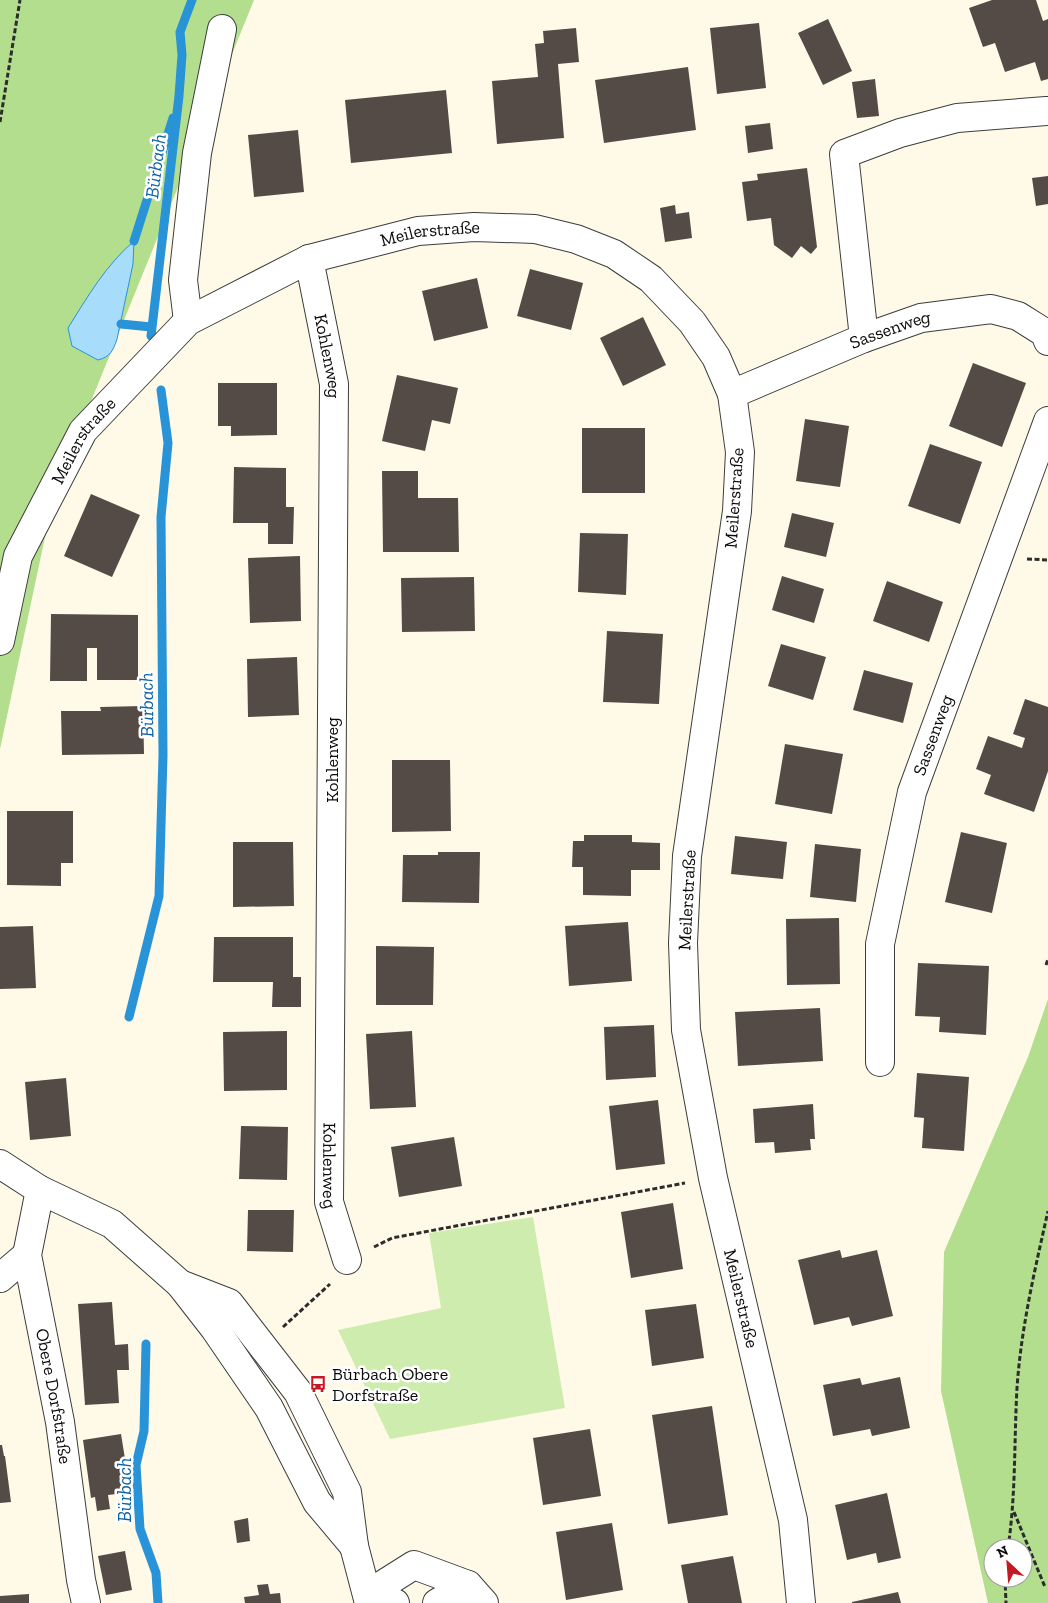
<svg xmlns="http://www.w3.org/2000/svg" width="1048" height="1603" font-family="'Zilla Slab',serif">
<style>
.green{fill:#cfecaf}
.forest{fill:#b2de8d;fill-rule:evenodd}
.water{fill:#a8dcfb;stroke:#2993d8}
.lines{fill:none;stroke-linecap:round;stroke-linejoin:round}
.stream{stroke:#2993d8;stroke-width:9}
.building{fill:#544b46}
.minor-casing{stroke:#3d3d3d;stroke-width:30}
.path{stroke:#2c2c2c;stroke-width:3;stroke-dasharray:5 2.5;stroke-linecap:butt}
.minor{stroke:#fff;stroke-width:28}
.labels{text-anchor:middle;stroke-width:5;stroke-linejoin:round;paint-order:stroke}
.street-label{font-size:18px;fill:#0a0a0a;stroke:#fff}
.poi-label{font-size:18px;fill:#0a0a0a;stroke:#fff;text-anchor:start}
.water-label{font-size:19px;font-style:italic;fill:#0b62a5;stroke:#fff}
</style>
<rect width="100%" height="100%" fill="#fffae8"/>
<path class="green" d="M533,1217L565,1408L390,1439L338,1330L441,1308L429,1233Z"/>
<path class="forest" d="M0,0H620H254L55,490L0,749Z
M1048,999V1603H988L941,1391L944,1252L1028,1057ZM993,1548H1023V1578H993Z"/>
<path class="water" d="M134,241L133,264L117,339C113,351 110,357 98,360L72,346L68,328C88,296 106,265 134,241Z"/>
<g class="lines">
<path class="stream" d="M134,241L173,118
M121,324L151,327
M151,336L179,96L182,55L180,32L192,0
M129,1017L159,896L163,755L161,517L168,443L161,390
M146,1344L144,1431L136,1465L140,1529L156,1573L158,1603"/>
</g>
<path class="building" d="M992,0H1036L1043,21L1048,19V79L1041,81L1035,62L1005,72L995,43L983,47L969,8Z
M828,19L852,71L823,85L798,33Z
M759,23L766,88L717,94L710,28Z
M576,28L579,62L558,64L564,138L497,144L492,81L538,77L535,44L544,43L543,31Z
M688,67L696,130L604,143L595,80Z
M875,79L879,116L857,118L852,82Z
M446,90L452,153L351,163L345,100Z
M770,123L773,149L748,153L745,126Z
M298,130L304,192L254,197L248,135Z
M807,168L817,247L811,254L801,246L792,258L774,245L771,218L747,221L742,182L758,180L757,174Z
M1048,176V204L1036,206L1032,178Z
M675,205L676,214L689,212L692,238L665,242L660,208Z
M530,269L583,283L571,330L517,316Z
M477,278L488,328L434,341L422,291Z
M643,317L666,365L623,386L600,338Z
M973,363L1026,383L1002,447L949,426Z
M397,375L458,388L450,424L432,420L425,451L382,441Z
M218,383H277V435L231,436V426H218Z
M805,419L849,426L840,487L796,481Z
M582,428H645V493H582Z
M930,444L982,462L960,524L908,506Z
M234,467L286,468V507H294L293,544H268V523H233Z
M382,471H418V498H458L459,552H383Z
M91,494L140,515L112,577L64,556Z
M792,513L834,523L826,557L784,547Z
M580,533L628,534L626,595L578,592Z
M300,556L301,621L250,623L248,558Z
M782,576L824,589L814,623L772,610Z
M474,577L475,631L402,632L401,578Z
M887,581L943,602L929,642L873,621Z
M51,614L138,615V680H97V648H87V681H50Z
M607,631L663,634L659,704L603,702Z
M781,644L826,657L813,700L768,686Z
M297,657L299,715L248,717L247,659Z
M864,670L913,683L903,723L853,710Z
M1025,699L1048,707V771L1034,812L984,794L991,775L976,769L988,736L1022,748L1025,738L1013,734Z
M143,706L144,754L62,755L61,711H101L100,707Z
M785,744L843,754L832,814L775,804Z
M392,760H450L451,831L392,832Z
M7,811H73V863H61V886L7,885Z
M961,832L1007,843L992,913L945,902Z
M584,835H632V842L660,843V870H631V896L583,895V867H572L573,841H584Z
M735,836L787,842L783,879L731,874Z
M233,842H293L294,906L233,907Z
M815,844L861,849L856,902L810,897Z
M438,852H480L479,903L402,902L403,855H438Z
M839,918L840,984L787,985L786,919Z
M628,922L632,981L569,986L565,926Z
M33,926L36,988L0,989V927Z
M214,937H293V977H301V1007H272L273,982H213Z
M376,946L434,947L433,1005H376Z
M918,963L989,966L986,1035L939,1032L940,1017L915,1016Z
M820,1008L823,1061L738,1066L735,1012Z
M654,1025L656,1077L606,1080L604,1027Z
M287,1031V1090L224,1091L223,1032Z
M412,1031L416,1107L370,1109L366,1034Z
M917,1073L969,1077L964,1151L922,1148L924,1118L914,1117Z
M66,1078L71,1136L30,1140L25,1082Z
M658,1100L665,1164L616,1170L609,1106Z
M813,1104L815,1139H810L811,1150L775,1153L774,1142L755,1143L753,1109Z
M241,1126L288,1127L287,1180L239,1179Z
M454,1137L462,1186L399,1197L391,1147Z
M673,1203L683,1269L631,1278L621,1212Z
M248,1210H294L293,1252L247,1251Z
M840,1250L842,1258L877,1250L893,1316L852,1326L849,1317L814,1325L798,1260Z
M112,1302L115,1345L128,1344L129,1370H117L119,1403L85,1405L78,1304Z
M696,1304L704,1358L652,1366L645,1310Z
M900,1377L910,1428L872,1436L870,1429L833,1436L823,1385L860,1378L862,1385Z
M712,1406L728,1515L668,1524L652,1415Z
M590,1429L601,1496L543,1505L533,1438Z
M121,1434L126,1465L121,1466L125,1493L108,1495L110,1509L97,1511L95,1497L91,1498L83,1440Z
M0,1445H2L4,1456H5L11,1502L0,1503Z
M887,1493L901,1558L878,1563L876,1553L847,1560L835,1505Z
M248,1518L250,1541L237,1543L234,1521Z
M612,1523L623,1590L566,1600L556,1532Z
M125,1551L132,1590L106,1595L98,1556Z
M733,1556L742,1603H688L681,1565Z
M268,1584L270,1594L280,1593L281,1603H245L244,1597L259,1595L257,1585Z
M898,1592L901,1603H852V1602Z
M29,1594V1603H0V1596Z"/>
<g class="lines">
<g class="minor-casing">
<g id="minor">
<path id="s1" d="M309,259L334,384L329,1202L347,1260"/>
<path d="M188,321L183,280L197,153L222,29"/>
<path d="M864,338L844,154L900,133L957,118L1046,111"/>
<path id="s2" d="M732,394L864,338L921,318L991,309L1018,316L1045,333L1048,341"/>
<path id="s3" d="M0,641L18,556L83,431L188,321L309,259L418,231L474,227L535,229L576,239L614,254L651,279L692,322L716,357L732,394L740,452L737,511L687,856L683,943L686,1030L713,1178L793,1520L801,1603"/>
<path id="s4" d="M880,1062V944L912,792L1048,421"/>
<path d="M0,1164L40,1190L112,1224L180,1284L215,1329L269,1408L317,1502L354,1546"/>
<path id="s5" d="M40,1190L27,1255L60,1422L81,1580L86,1603"/>
<path d="M0,1278L27,1255"/>
<path d="M180,1284L229,1303L298,1392L347,1492L354,1546L369,1603"/>
<path d="M368,1594L414,1565L468,1585L484,1603"/>
<path d="M368,1594L395,1603"/>
<path d="M437,1603L468,1585"/>
</g>
</g>
<path class="path" d="M0,122L20,0
M1027,559L1048,560
M1046,965L1048,959
M374,1247L392,1238L685,1183
M283,1327L330,1284
M1014,1512L1045,1587
M1008,1548C1016,1494 1014,1442 1017,1388C1021,1328 1035,1269 1048,1211
M1005,1578L1006,1603"/>
<use href="#minor" class="minor"/>
</g>
<defs>
<g id="bus-bare" transform="scale(1.35)"><path d="M-5-6H5V4H4V6H2V4H-2V6H-4V4H-5ZM-3.5-4V0h7V-4ZM-3.5 1.2v1.5H-2V1.2ZM2 1.2v1.5H3.5V1.2Z" fill="#c41922" stroke="#fff" stroke-width="2.5" paint-order="stroke"/></g>
</defs>
<g fill-rule="evenodd">
<use href="#bus-bare" x="318" y="1384"/>
</g>
<g class="labels">
<g class="street-label">
<text dy="6" stroke="none"><textPath href="#s3" startOffset="640">Meilerstraße</textPath></text>
<text dy="6" stroke="none"><textPath href="#s2" startOffset="171">Sassenweg</textPath></text>
<text dy="6" stroke="none"><textPath href="#s1" startOffset="99">Kohlenweg</textPath></text>
<text dy="6" stroke="none"><textPath href="#s3" startOffset="220">Meilerstraße</textPath></text>
<text transform="translate(734 498) rotate(-86)" y="6">Meilerstraße</text>
<text dy="6" stroke="none"><textPath href="#s4" startOffset="334">Sassenweg</textPath></text>
<text transform="translate(332 760) rotate(-90)" y="6">Kohlenweg</text>
<text transform="translate(687 900) rotate(-87)" y="6">Meilerstraße</text>
<text dy="6" stroke="none"><textPath href="#s1" startOffset="909">Kohlenweg</textPath></text>
<text dy="6" stroke="none"><textPath href="#s3" startOffset="1930">Meilerstraße</textPath></text>
<text dy="6" stroke="none"><textPath href="#s5" startOffset="210">Obere Dorfstraße</textPath></text>
</g>
<g class="poi-label">
<text x="332" y="1380">Bürbach Obere<tspan x="332" dy="21">Dorfstraße</tspan></text>
</g>
<g class="water-label">
<text transform="translate(155 166) rotate(-83)" y="7">Bürbach</text>
<text transform="translate(146 705) rotate(-91)" y="7">Bürbach</text>
<text transform="translate(124 1490) rotate(-90)" y="7">Bürbach</text>
</g>
</g>
<g transform="translate(1008 1563) rotate(334)"><circle r="24" fill="#ffffff" stroke="#9d9d9d"/>
<path d="M0-4L9 19L0 12L-9 19Z" fill="#c41922"/>
<text y="-8" font-size="14" font-weight="bold" text-anchor="middle" fill="#0a0a0a">N</text>
</g>
</svg>
